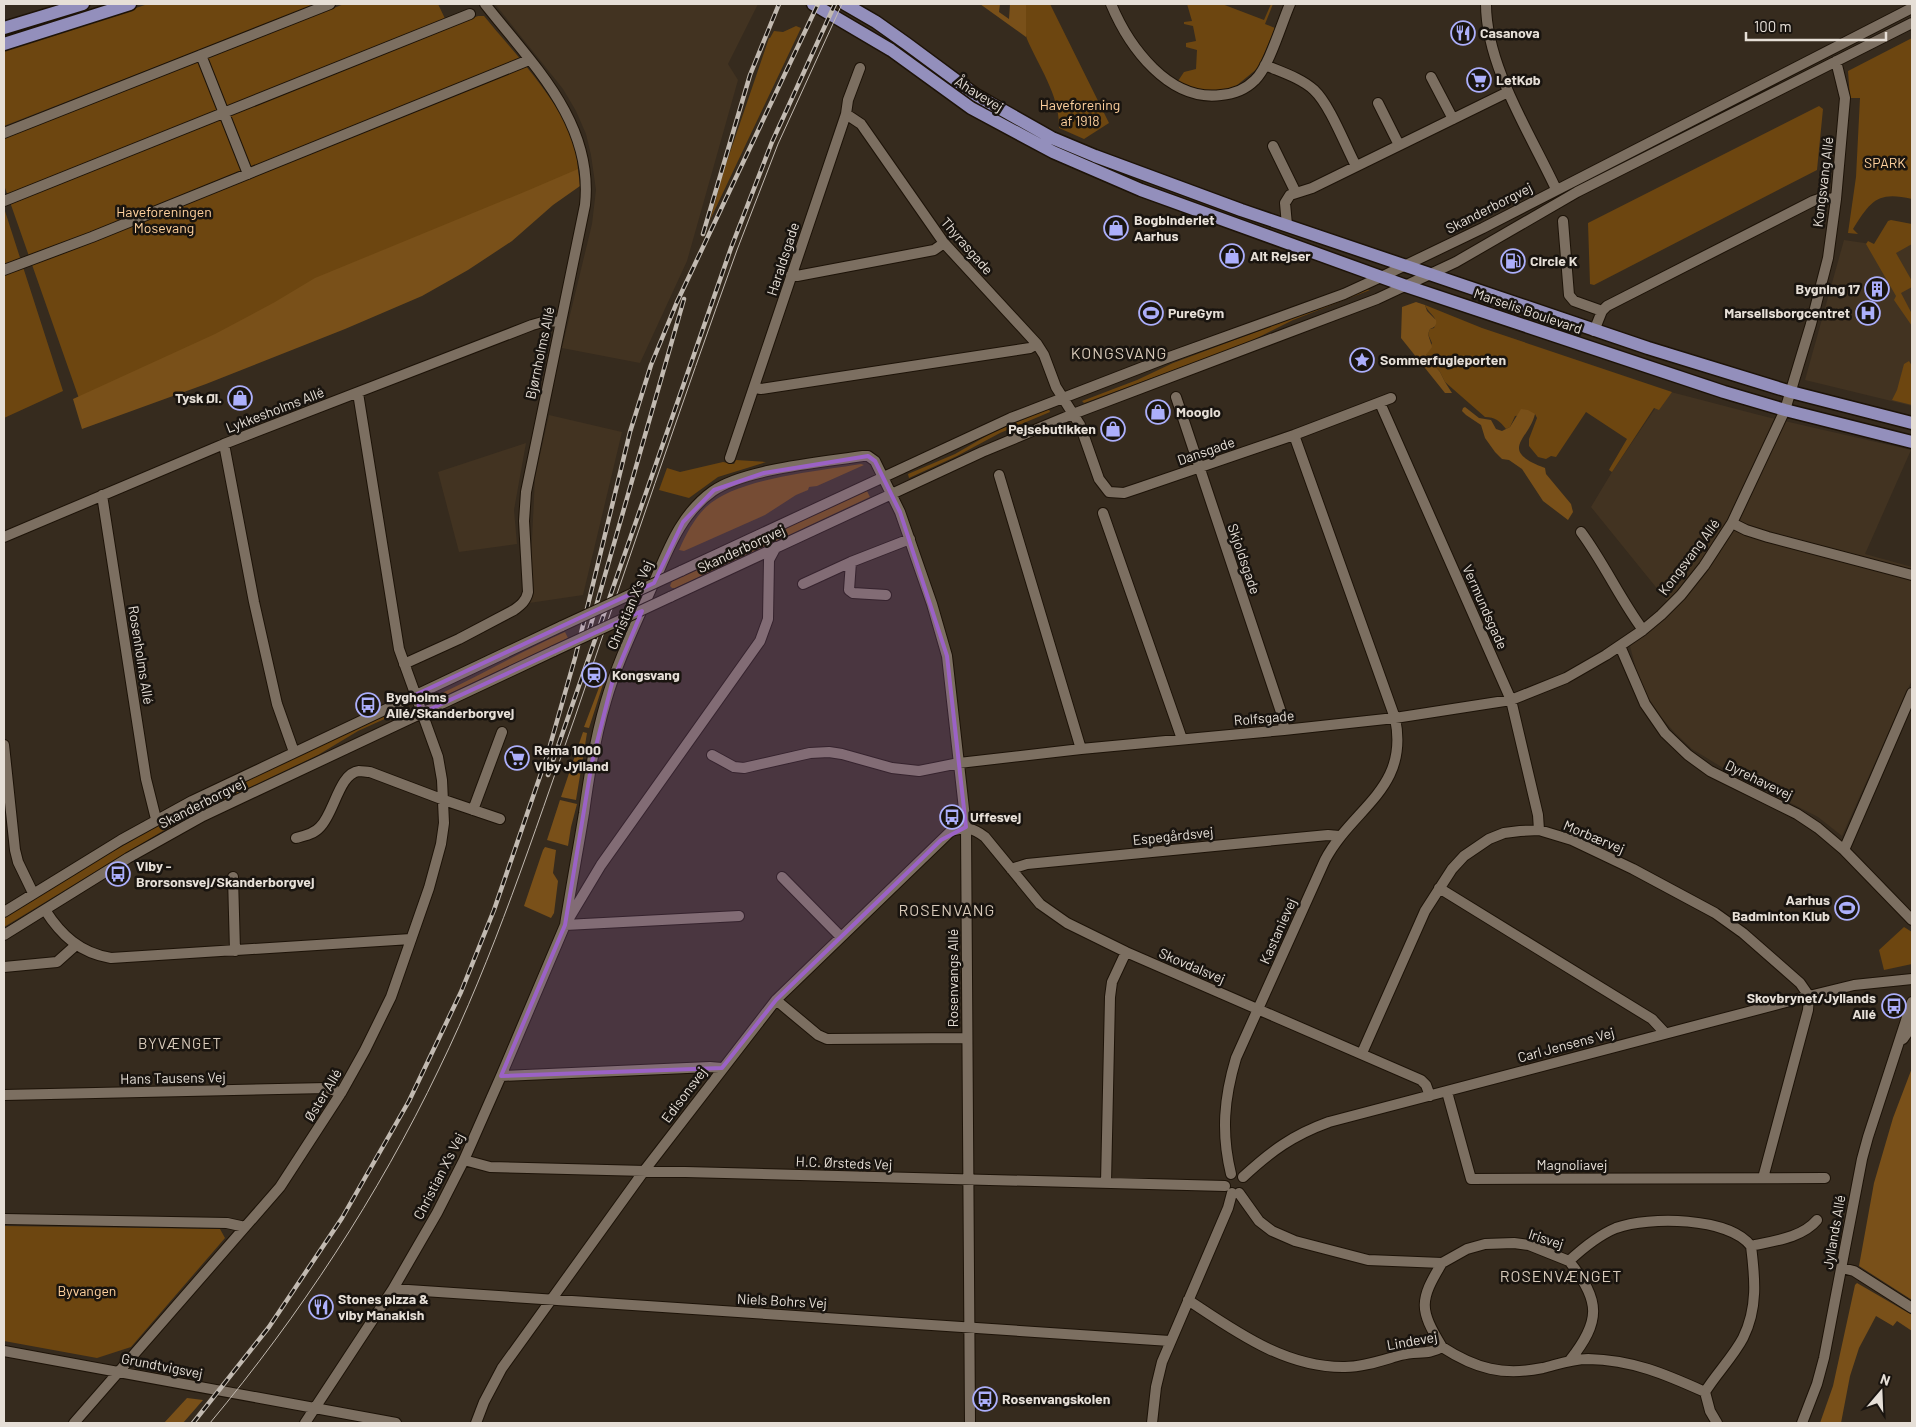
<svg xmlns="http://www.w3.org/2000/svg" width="1916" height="1427" font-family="Barlow,sans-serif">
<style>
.built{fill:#423321}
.green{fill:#6d4610}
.forest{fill:#795019}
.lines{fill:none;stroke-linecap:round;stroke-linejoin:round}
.minor-casing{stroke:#1d1308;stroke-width:12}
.major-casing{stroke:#1d1308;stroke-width:15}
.minor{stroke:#7c6f61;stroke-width:10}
.major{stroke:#938fbc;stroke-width:12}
.tram{stroke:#c2bab1;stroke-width:1}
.rail-casing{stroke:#c2bab1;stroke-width:4.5}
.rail{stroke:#19140f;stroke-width:2.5;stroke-dasharray:8;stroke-linecap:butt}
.minor-bridge-casing{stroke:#1d1308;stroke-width:12;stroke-linecap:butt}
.minor-bridge{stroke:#7c6f61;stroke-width:10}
.marked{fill:#9b62c6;fill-opacity:0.2;stroke:#9b62c6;stroke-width:4;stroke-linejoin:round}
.labels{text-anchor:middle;stroke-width:5;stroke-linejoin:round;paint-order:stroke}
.poi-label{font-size:14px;font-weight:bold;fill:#e6dfd7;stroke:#19140f;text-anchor:start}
.street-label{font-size:14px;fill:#e6dfd7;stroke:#19140f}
.park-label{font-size:14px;fill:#ffd19e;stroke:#19140f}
.neighbourhood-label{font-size:15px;letter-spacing:1px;fill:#d8caba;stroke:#19140f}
.quarter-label{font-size:16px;letter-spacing:1px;fill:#d8caba;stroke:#19140f}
</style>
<rect width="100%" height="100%" fill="#362b1e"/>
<path class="built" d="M495,4H758L728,64L738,80L687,261L640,363L562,348L592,224L596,190L591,155L586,134L576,111L563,89Z
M1912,226V406L1805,380L1844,240L1878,245Z
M1667,391L1763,416L1911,450L1865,554L1912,567V680L1842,836L1818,817L1728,771L1692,749L1675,733L1659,715L1640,685L1630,646L1672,607L1591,507L1612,472Z
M549,415L622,432L583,595L529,603L535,477Z
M526,443L514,510L517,544L459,552L438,472Z"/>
<path class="green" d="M148,4H317L4,126V51Z
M344,4H438L449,27L478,16H484C513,52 568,108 576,153C578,162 578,171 578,180L82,407L4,185V137Z
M1023,4H1050L1109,123L1084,139L1059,128C1060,96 1039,67 1027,39C1023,29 1024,15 1023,4Z
M1187,4H1222L1264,20L1271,4H1273L1265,24L1275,28L1258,68L1236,86L1221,91L1205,90L1194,88L1178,81L1184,72L1196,69L1197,50L1186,47V43L1196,41L1193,26L1184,24V22L1192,21Z
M796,26L801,28L710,220L724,170L769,38H770L774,31L783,32Z
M1912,38V199C1877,191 1871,201 1853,229L1858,234L1848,233L1856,177L1860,98H1850L1848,71Z
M1819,106L1823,109L1817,170L1594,285L1590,284L1588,223Z
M4,208L63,391L4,418Z
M1891,220L1912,224V244L1896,253L1912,281V287L1901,293L1911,312L1912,311V326L1894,300L1896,296L1866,244L1868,241L1874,244L1888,221Z
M1367,289L1370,290L1293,320L1247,343L1084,403L1082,401L1137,380L1173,363L1350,297Z
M1425,305L1482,328L1672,392L1659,410L1654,408L1612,472L1609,470L1610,468L1627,439L1586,412L1556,457L1551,456L1546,459L1538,457L1529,446V439L1537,418L1535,414L1515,416L1510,427L1506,429C1500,421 1495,417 1485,417L1445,382L1440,372L1426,355L1432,343L1428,334L1430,329L1434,328L1436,324C1436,315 1428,313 1425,305Z
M1909,361L1912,366V405L1892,400L1897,390L1904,364Z
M1049,409L1050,412L1000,433L957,456L909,478L908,474L955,454L995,431Z
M736,460L766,462L718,477L689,498L659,490L667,468L680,472L723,462L734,464Z
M861,464L864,465L817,486L809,487L808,490L796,495L765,515L684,551L679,550C686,534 694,519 706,507C737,478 819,471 861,464Z
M867,491L870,497L675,588H672L670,586L672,581L857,494Z
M565,632L568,638L440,698L438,695C481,675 522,651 565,632Z
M398,709L400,712L358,731L318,755L242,791L161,832L4,927V918L96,861L196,805Z
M1904,927L1912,932V964L1884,970L1879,950Z
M4,1226L220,1229L225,1238L131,1347L97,1358L4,1341Z"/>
<path class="forest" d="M980,4H1000L999,12L1009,19L1010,4H1026V37Z
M578,169L580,186L553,205L512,241L468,270L422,296L345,329L206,384L82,429L73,399L215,334L275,302L315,278L529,190Z
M1416,302L1425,305L1427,311L1436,320C1437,326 1435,327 1430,329L1428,334L1432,347L1426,355L1440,372L1445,382L1452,393H1445L1401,338L1402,307Z
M1465,407L1479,418L1491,420L1496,429L1502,431L1510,427L1521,409L1528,410L1535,414C1529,440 1497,450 1545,468L1546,474L1571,504L1573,512L1568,520L1543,501L1522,469L1509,460L1502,459L1495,452L1485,438L1481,425L1466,415L1462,411L1463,408Z
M603,677L605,678L589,728L584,727Z
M583,732L587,733L576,800L561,797Z
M560,800L577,804L571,827L568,846L547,840Z
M545,847L556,850L553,873L558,881L554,913L551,918L524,906L543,850Z
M1912,1068V1300L1859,1266L1874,1183L1893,1118Z
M1857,1283L1912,1315V1331L1897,1321L1893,1326L1876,1316L1859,1348L1850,1376L1841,1423H1820L1833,1386L1855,1285Z
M187,1398L203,1400L183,1423H164Z"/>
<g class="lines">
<g class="minor-casing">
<path id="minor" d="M1111,4C1129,47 1169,102 1221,95C1234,94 1246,89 1255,80C1269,67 1282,22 1290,4
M1486,4C1486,66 1530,133 1556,189
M201,55L248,174
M1265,65C1281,72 1301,78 1314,90C1330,105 1345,145 1356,166
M1431,77L1453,119
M1378,103L1399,145
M846,114L861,124L944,243L1037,344L1044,355L1056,387L1080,425L1099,479L1109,492L1124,493L1139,488L1294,435L1391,398
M4,133L330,4
M1273,146L1296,193
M4,201L470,14
M1563,221L1569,295L1574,301L1602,311
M1287,225L1285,203L1290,195L1312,188L1508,92
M4,270L92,237L529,60
M791,275L797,276L934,250L944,243
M1594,331L1602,311L1607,306L1813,201L1822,198L1836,199
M755,388L761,389L1030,348L1037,344
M1176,397L1282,715L1284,730
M1380,403L1511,700L1538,815L1539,830
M224,444L254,602L277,704L294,752
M730,458L846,114L848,100L860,68
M999,475L1081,749
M102,495L146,779L156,819
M1103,513L1182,739
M1732,523L1746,530L1768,537L1912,575
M1581,532C1604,563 1620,599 1643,630
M4,537L224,444L532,325L546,321L561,322
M851,562L849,590L853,593L886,595
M681,571L1011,418L1164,359L1344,294L1381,277L1483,228L1912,8
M803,584L851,562L910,539
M670,597L982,452L1073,414L1377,299L1456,262L1577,192L1912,23
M1620,646L1645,704L1665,733L1688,755L1710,771L1797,814L1818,828L1844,850L1912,920
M404,664L459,639L514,610C521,605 526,601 528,592L524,521L526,492L585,205C594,122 532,64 485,4
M4,745L15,850L18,862L33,893
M712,755L734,767L744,768L810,753L829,752L842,754L892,768L919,771L959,763L1081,749L1284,730L1395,718L1511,700L1566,678L1606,655L1643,630L1661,615L1681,595L1704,566L1732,523L1785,410L1811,324L1828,258L1836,199L1845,98L1836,61
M473,810L502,732
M296,838C304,836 314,834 320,827C334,814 339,773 359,771C362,771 367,772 370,772L444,800L500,819
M1844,850L1912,693
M1011,869L1027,864L1328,835L1339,836
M233,877L235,951
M782,877L841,937
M1439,888L1652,1019L1665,1033
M45,910C61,935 80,953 111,958L411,939
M4,912L121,840L192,801L562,626
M565,925C571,887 578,850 584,813C589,775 595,738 606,701C617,663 635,626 651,589C667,553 679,515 713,491C744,469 824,462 863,456H868L875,461L900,512L932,604L947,656L966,827L970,1423
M565,925L739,916
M4,935L128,858L203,816L554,651
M4,967L57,962L76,945
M776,1000L818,1035L827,1039L967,1038
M1903,1039L1912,1026
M1362,1053L1425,911L1452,869L1464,856L1489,839L1504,833L1520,831L1539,830L1572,840L1633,869L1715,913L1743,933L1800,983L1809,996L1808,1010L1763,1178
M501,1076L710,1067L722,1068
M1447,1092L1471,1179L1825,1178
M4,1095L327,1088L341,1093
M464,1160L490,1167L1225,1186
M1231,1174C1221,1133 1224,1098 1236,1058L1325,860C1353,807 1410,789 1395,718L1294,435
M1243,1177C1271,1151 1293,1135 1329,1122L1809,996L1854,985L1912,979
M1106,1183L1110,997L1112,982L1126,952
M1239,1193L1259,1221L1272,1231L1295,1241L1368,1260L1442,1263L1467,1249L1485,1244L1514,1243L1529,1245L1569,1261C1583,1248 1599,1235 1616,1228C1649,1216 1729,1217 1751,1246C1773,1241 1802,1238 1817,1220
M4,1219L227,1223L245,1227
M1569,1261C1601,1301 1601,1321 1570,1360
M1842,1268L1854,1271L1912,1308
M393,1289L1170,1341
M1188,1300C1235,1331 1285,1368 1345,1367C1364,1367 1383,1360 1401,1355C1416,1351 1429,1355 1442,1347C1476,1369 1503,1376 1543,1368C1559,1364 1572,1359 1588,1359C1633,1360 1665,1374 1705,1392
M1442,1347C1419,1309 1419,1301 1442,1263
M4,1351L396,1423
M74,1423L280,1187L341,1093L365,1050L391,997L429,888L441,844L444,823L442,780L438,757L399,649L358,393
M305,1423L393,1289L437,1213L464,1160L501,1076L565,925L601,865L760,641L768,619L769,560L776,547
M476,1423L484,1402L502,1368L644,1171L776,1000L951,831C966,827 972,827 985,837L1040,904L1067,923L1126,952L1421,1080L1426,1085L1430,1096
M1152,1423L1156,1387L1162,1362L1228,1208L1232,1193
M1717,1423L1710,1411L1705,1392C1716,1374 1733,1357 1743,1338C1758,1308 1755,1278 1751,1246
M1802,1423L1817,1384L1824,1358L1862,1159L1868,1137L1912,1002"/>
</g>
<g class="major-casing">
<path id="major" d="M813,4L891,50L971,108L1053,152L1141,190L1406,286L1724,392L1785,410L1912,442
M845,4L876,22L907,44L976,95L1052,138L1095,156L1241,210L1648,348L1791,392L1912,423
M4,28L83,4
M4,44L130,4"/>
</g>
<use href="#minor" class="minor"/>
<use href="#major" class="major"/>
<path class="tram" d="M210,1423C300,1315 378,1196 439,1069C494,956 533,836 575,717C628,562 681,405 737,250L778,144L842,4"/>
<g class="rail-casing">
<path id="rail" d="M703,234L750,75L779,4
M589,631L684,299
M548,775L731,248L772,142L835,4
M193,1423L269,1327L342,1218L409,1101L461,992L494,910L547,756L575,658L630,432L651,365L677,302L818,4"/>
</g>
<use href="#rail" class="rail"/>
<g class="minor-bridge-casing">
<path id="minor-bridge" d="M562,626L681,571
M554,651L670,597"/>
</g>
<use href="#minor-bridge" class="minor-bridge"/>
</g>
<path class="marked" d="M868,456L875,461L900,512L947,656L966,827L941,840L776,1000L722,1068L501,1076L565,925L592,762L612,683L642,611L422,713L415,695L654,583L683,522L714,490L764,473Z"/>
<defs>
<g id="restaurant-ring" transform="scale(1.25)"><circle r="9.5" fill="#19140f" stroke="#acaffb" stroke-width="1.5"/><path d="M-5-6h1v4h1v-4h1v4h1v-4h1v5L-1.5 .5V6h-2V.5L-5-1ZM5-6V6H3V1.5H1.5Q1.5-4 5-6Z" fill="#acaffb"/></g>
<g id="supermarket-ring" transform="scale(1.25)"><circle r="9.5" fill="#19140f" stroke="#acaffb" stroke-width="1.5"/><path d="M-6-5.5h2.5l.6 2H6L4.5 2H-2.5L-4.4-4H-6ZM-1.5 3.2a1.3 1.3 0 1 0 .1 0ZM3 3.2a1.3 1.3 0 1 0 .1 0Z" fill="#acaffb"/></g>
<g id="shop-ring" transform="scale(1.25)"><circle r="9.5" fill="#19140f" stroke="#acaffb" stroke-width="1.5"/><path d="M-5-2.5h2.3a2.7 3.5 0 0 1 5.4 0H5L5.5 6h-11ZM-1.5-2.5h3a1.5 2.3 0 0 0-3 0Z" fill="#acaffb"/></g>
<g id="fuel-ring" transform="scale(1.25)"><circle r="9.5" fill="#19140f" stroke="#acaffb" stroke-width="1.5"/><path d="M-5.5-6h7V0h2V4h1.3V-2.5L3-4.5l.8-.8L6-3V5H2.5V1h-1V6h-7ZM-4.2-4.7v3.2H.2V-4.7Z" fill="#acaffb"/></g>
<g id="building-ring" transform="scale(1.25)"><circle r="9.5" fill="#19140f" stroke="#acaffb" stroke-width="1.5"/><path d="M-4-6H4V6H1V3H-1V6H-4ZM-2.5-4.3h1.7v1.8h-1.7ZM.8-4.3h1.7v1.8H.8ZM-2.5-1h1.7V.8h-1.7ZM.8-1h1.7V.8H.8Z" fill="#acaffb"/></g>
<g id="stadium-ring" transform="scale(1.25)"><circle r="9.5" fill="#19140f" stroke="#acaffb" stroke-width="1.5"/><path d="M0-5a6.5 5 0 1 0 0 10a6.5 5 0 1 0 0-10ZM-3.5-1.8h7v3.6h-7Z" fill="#acaffb"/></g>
<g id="hospital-ring" transform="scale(1.25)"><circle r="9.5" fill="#19140f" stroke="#acaffb" stroke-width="1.5"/><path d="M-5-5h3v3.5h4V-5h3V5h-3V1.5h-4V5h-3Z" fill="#acaffb"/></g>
<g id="sight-ring" transform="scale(1.25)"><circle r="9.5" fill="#19140f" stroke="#acaffb" stroke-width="1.5"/><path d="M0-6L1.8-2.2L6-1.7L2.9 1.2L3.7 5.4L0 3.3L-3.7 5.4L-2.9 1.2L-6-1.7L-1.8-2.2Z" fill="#acaffb"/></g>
<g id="station-ring" transform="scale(1.25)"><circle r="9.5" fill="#19140f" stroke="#acaffb" stroke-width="1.5"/><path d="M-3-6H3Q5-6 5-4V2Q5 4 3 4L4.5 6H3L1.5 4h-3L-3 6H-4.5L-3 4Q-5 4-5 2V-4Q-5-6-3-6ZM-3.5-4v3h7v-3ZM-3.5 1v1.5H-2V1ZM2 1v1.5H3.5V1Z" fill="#acaffb"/></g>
<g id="bus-ring" transform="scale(1.25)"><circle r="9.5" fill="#19140f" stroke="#acaffb" stroke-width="1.5"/><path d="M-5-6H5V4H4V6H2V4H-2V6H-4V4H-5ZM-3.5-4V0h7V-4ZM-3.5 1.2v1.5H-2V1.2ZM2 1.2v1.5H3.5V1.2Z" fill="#acaffb"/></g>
</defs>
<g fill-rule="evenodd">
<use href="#restaurant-ring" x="1463" y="33"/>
<use href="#supermarket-ring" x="1479" y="80"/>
<use href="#shop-ring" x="1116" y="228"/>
<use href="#shop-ring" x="1232" y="256"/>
<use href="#fuel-ring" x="1513" y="261"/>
<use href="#building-ring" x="1877" y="289"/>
<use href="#stadium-ring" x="1151" y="313"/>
<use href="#hospital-ring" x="1868" y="313"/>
<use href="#sight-ring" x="1362" y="360"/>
<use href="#shop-ring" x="240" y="398"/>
<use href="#shop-ring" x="1158" y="412"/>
<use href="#shop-ring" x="1113" y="429"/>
<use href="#station-ring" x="594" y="675"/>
<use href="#bus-ring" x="368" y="705"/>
<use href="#supermarket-ring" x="517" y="758"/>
<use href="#bus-ring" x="952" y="817"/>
<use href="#bus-ring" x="118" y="874"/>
<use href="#stadium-ring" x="1847" y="908"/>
<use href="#bus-ring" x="1894" y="1006"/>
<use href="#restaurant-ring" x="321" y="1307"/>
<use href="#bus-ring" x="985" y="1399"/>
</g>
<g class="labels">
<g class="poi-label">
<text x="1480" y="38">Casanova</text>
<text x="1496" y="85">LetKøb</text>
<text x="1134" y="225">Bogbinderiet<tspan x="1134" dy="16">Aarhus</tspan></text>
<text x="1250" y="261">Alt Rejser</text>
<text x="1530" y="266">Circle K</text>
<text x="1860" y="294" text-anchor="end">Bygning 17</text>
<text x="1168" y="318">PureGym</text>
<text x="1850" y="318" text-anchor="end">Marselisborgcentret</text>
<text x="1380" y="365">Sommerfugleporten</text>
<text x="222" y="403" text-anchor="end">Tysk Øl.</text>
<text x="1176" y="417">Moogio</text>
<text x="1096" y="434" text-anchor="end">Pejsebutikken</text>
<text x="612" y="680">Kongsvang</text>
<text x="386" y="702">Bygholms<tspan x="386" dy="16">Allé/Skanderborgvej</tspan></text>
<text x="534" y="755">Rema 1000<tspan x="534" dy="16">Viby Jylland</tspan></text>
<text x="970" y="822">Uffesvej</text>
<text x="136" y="871">Viby -<tspan x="136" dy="16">Brorsonsvej/Skanderborgvej</tspan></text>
<text x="1830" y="905" text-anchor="end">Aarhus<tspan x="1830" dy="16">Badminton Klub</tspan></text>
<text x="1876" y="1003" text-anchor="end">Skovbrynet/Jyllands<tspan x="1876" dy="16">Allé</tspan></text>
<text x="338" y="1304">Stones pizza &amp;<tspan x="338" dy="16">viby Manakish</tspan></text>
<text x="1002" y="1404">Rosenvangskolen</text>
</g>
<g class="street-label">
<text transform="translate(979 94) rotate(32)" y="5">Åhavevej</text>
<text transform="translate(1823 182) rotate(-83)" y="5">Kongsvang Allé</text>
<text transform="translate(1489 208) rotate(-27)" y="5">Skanderborgvej</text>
<text transform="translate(967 246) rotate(49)" y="5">Thyrasgade</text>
<text transform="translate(783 259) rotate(-72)" y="5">Haraldsgade</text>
<text transform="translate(1528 311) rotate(19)" y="5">Marselis Boulevard</text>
<text transform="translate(540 353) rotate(-78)" y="5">Bjørnholms Allé</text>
<text transform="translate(275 410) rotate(-21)" y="5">Lykkesholms Allé</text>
<text transform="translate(1206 451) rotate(-19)" y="5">Dansgade</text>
<text transform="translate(741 549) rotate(-25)" y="5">Skanderborgvej</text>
<text transform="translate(1689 557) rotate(-53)" y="5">Kongsvang Allé</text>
<text transform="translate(1244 559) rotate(71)" y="5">Skjoldsgade</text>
<text transform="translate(630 605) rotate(-67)" y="5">Christian X's Vej</text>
<text transform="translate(1485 607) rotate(66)" y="5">Vermundsgade</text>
<text transform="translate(141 655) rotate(81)" y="5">Rosenholms Allé</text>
<text transform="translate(1264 718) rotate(-5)" y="5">Rolfsgade</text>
<text transform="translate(1759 780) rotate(26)" y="5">Dyrehavevej</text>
<text transform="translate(202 803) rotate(-27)" y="5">Skanderborgvej</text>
<text transform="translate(1173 836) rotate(-6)" y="5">Espegårdsvej</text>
<text transform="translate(1594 837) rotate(23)" y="5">Morbærvej</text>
<text transform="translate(1278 931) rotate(-66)" y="5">Kastanievej</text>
<text transform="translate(1192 966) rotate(23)" y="5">Skovdalsvej</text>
<text transform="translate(953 978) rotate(-90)" y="5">Rosenvangs Allé</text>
<text transform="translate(1566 1045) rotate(-15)" y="5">Carl Jensens Vej</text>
<text transform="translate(173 1078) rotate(-1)" y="5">Hans Tausens Vej</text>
<text transform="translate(323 1095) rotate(-59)" y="5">Øster Allé</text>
<text transform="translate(684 1095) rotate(-53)" y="5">Edisonsvej</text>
<text transform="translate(844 1163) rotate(2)" y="5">H.C. Ørsteds Vej</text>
<text x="1572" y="1170">Magnoliavej</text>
<text transform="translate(439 1176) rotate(-63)" y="5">Christian X's Vej</text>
<text transform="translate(1834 1232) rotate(-80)" y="5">Jyllands Allé</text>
<text transform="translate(1546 1239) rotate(18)" y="5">Irisvej</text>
<text transform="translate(782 1301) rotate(3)" y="5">Niels Bohrs Vej</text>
<text transform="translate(1412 1341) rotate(-10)" y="5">Lindevej</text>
<text transform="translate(162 1366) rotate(11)" y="5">Grundtvigsvej</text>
</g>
<g class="park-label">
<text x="1080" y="110">Haveforening<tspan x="1080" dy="16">af 1918</tspan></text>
<text x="1885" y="168">SPARK</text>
<text x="164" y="217">Haveforeningen<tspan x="164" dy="16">Mosevang</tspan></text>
<text x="87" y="1296">Byvangen</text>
</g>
<g class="neighbourhood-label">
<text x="180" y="1049">BYVÆNGET</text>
</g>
<g class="quarter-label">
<text x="1119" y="359">KONGSVANG</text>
<text x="947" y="916">ROSENVANG</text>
<text x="1561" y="1282">ROSENVÆNGET</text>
</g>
</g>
<rect width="1916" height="1427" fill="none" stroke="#e6dfd7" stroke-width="10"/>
<g transform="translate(1881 1392) rotate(19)" stroke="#19140f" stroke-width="4" paint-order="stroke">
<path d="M0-4L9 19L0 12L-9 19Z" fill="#e6dfd7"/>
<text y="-8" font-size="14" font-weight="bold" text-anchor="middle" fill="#e6dfd7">N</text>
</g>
<path d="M1746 32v8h140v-8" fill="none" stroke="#e6dfd7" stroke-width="2.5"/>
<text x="1754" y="32" font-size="15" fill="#e6dfd7" stroke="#19140f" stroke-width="4" paint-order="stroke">100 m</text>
</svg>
